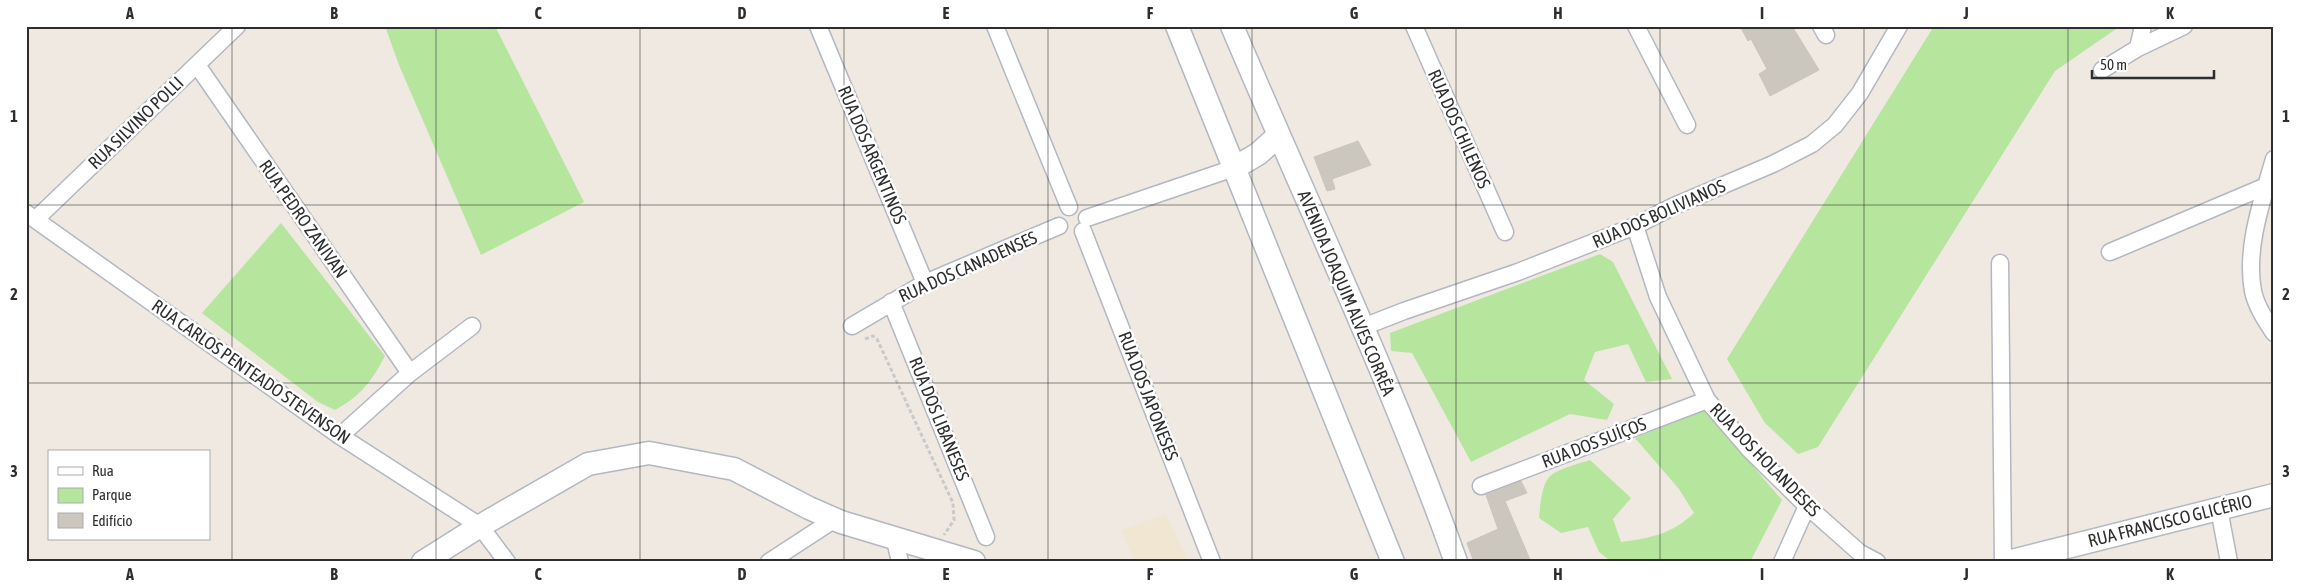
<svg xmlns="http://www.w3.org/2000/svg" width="2300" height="588" font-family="'Asap Condensed',sans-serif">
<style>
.education{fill:#f0e6d1}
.green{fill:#b6e59e}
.building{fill:#cbc7bf;stroke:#cbc5ba}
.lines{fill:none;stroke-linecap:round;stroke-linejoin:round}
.street-casing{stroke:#b4b7c1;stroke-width:19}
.secondary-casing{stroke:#b4b7c1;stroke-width:25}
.path{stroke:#c9c9c9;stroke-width:3;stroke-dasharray:4 2.5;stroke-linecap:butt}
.street{stroke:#fff;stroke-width:16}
.secondary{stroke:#fff;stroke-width:22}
.grid{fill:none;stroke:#2e2e2e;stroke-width:1;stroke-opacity:0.55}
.labels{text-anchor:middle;stroke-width:5;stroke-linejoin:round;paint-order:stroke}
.street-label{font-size:18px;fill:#2e2e2e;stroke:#fff}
.neatline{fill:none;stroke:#2e2e2e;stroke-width:2}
.grid-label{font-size:16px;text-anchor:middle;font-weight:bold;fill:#2e2e2e}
</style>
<rect width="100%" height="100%" fill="#efe9e1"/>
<path class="education" d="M1166,514L1188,562H1135L1121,530Z"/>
<path class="green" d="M385,26H495L584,202L481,255L399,65Z
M1934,26H2117L2116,29L2055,71L1818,447L1798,454L1765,423L1727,359Z
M281,223L385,356C371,382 361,396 335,410L318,402L202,313Z
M1600,254L1613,262L1672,379L1646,382L1628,344L1595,352L1584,380L1614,404L1607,420L1570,414L1471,462L1412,353L1391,351L1390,333Z
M1705,410L1782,500L1750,562H1612L1599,552L1588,527L1561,533L1539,518C1544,471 1546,474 1590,460L1631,498L1613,519L1621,542C1651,538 1672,534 1694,513L1679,489L1635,438Z"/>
<path class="building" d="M1740,26H1792L1819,70L1770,96L1759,74L1767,69L1751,39L1748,41Z
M1358,141L1371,165L1332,179L1335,189L1327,191L1314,157Z
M1521,481L1527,493L1505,501L1531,562H1474L1467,543L1498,529L1486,495Z"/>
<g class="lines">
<g class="street-casing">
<path id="street" d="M818,26L925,283
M995,26L1069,207
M1414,26L1505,232
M1636,26L1687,125
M1821,26L1826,35
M2138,48L2143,26
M197,65L410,373
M2102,70L2138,48L2184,26
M2274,159C2262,201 2245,248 2253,291C2256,306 2266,321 2274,333
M26,213L340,436L480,526L507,562
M1087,218L1234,168
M36,219L237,26
M1635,226L1658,297L1707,400L1750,450L1807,506L1860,553L1877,562
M1083,231L1212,562
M2110,252L2266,186
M2000,263L2003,562
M891,302L986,537
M852,326L925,283L1059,226
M1363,327L1404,311L1518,272L1635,226L1674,206L1773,164L1812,144L1835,125L1860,93L1899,26
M340,436L410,373L472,326
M1481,486L1707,400
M2219,509L2229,562
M894,536L900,562
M769,562L835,519
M1782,562L1807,506"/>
</g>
<g class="secondary-casing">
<path id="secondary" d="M1177,26L1393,562
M1232,26C1307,204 1391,379 1456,562
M1234,168L1258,154L1278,136
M423,562L480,526L588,464L649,453L734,469L809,508L841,522L974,562
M2008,562L2274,495"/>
</g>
<path class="path" d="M865,339L873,336L877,339L953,503L954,520L944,535"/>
<use href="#street" class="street"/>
<use href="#secondary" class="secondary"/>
</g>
<path class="grid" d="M232,26V562M436,26V562M640,26V562M844,26V562M1048,26V562M1252,26V562M1456,26V562M1660,26V562M1864,26V562M2068,26V562M26,205H2274M26,383H2274"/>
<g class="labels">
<g class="street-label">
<text transform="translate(136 123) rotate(-44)" y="6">RUA SILVINO POLLI</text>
<text transform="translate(1459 129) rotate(66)" y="6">RUA DOS CHILENOS</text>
<text transform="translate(872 155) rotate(67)" y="6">RUA DOS ARGENTINOS</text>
<text transform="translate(1659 214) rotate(-24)" y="6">RUA DOS BOLIVIANOS</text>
<text transform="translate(303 219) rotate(55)" y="6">RUA PEDRO ZANIVAN</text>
<text transform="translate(968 267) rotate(-24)" y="6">RUA DOS CANADENSES</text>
<text transform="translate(1346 293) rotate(67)" y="6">AVENIDA JOAQUIM ALVES CORRÊA</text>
<text transform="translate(251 372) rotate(35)" y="6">RUA CARLOS PENTEADO STEVENSON</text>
<text transform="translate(1148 396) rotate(69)" y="6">RUA DOS JAPONESES</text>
<text transform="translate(939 419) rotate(68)" y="6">RUA DOS LIBANESES</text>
<text transform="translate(1594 443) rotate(-21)" y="6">RUA DOS SUÍÇOS</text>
<text transform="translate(1765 460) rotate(46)" y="6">RUA DOS HOLANDESES</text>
<text transform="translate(2170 521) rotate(-14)" y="6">RUA FRANCISCO GLICÉRIO</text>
</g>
</g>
<rect width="2300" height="588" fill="none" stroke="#ffffff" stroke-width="55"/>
<rect x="48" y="450" width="162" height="90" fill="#ffffff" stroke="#ababab"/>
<rect x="58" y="467" width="25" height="8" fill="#ffffff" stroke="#ababab"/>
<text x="92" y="476" font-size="15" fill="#2e2e2e">Rua</text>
<rect x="58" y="488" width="25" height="15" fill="#b6e59e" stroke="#ababab"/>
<text x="92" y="500" font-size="15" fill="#2e2e2e">Parque</text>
<rect x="58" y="513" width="25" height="15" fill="#cbc7bf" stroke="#ababab"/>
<text x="92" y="526" font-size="15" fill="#2e2e2e">Edifício</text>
<path d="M2092 70v8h122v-8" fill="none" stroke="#2e2e2e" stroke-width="2.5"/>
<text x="2100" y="70" font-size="15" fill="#2e2e2e" stroke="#ffffff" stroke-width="4" paint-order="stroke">50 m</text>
<rect x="28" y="28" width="2244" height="532" class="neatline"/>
<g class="grid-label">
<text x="130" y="19">A</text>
<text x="334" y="19">B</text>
<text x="538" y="19">C</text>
<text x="742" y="19">D</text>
<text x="946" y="19">E</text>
<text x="1150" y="19">F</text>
<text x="1354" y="19">G</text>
<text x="1558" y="19">H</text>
<text x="1762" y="19">I</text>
<text x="1966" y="19">J</text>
<text x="2170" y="19">K</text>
<text x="14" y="122">1</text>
<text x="2286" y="122">1</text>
<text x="14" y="300">2</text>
<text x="2286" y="300">2</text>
<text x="14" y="477">3</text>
<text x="2286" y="477">3</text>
<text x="130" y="580">A</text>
<text x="334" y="580">B</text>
<text x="538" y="580">C</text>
<text x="742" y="580">D</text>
<text x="946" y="580">E</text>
<text x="1150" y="580">F</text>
<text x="1354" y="580">G</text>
<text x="1558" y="580">H</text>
<text x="1762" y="580">I</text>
<text x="1966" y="580">J</text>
<text x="2170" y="580">K</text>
</g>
</svg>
